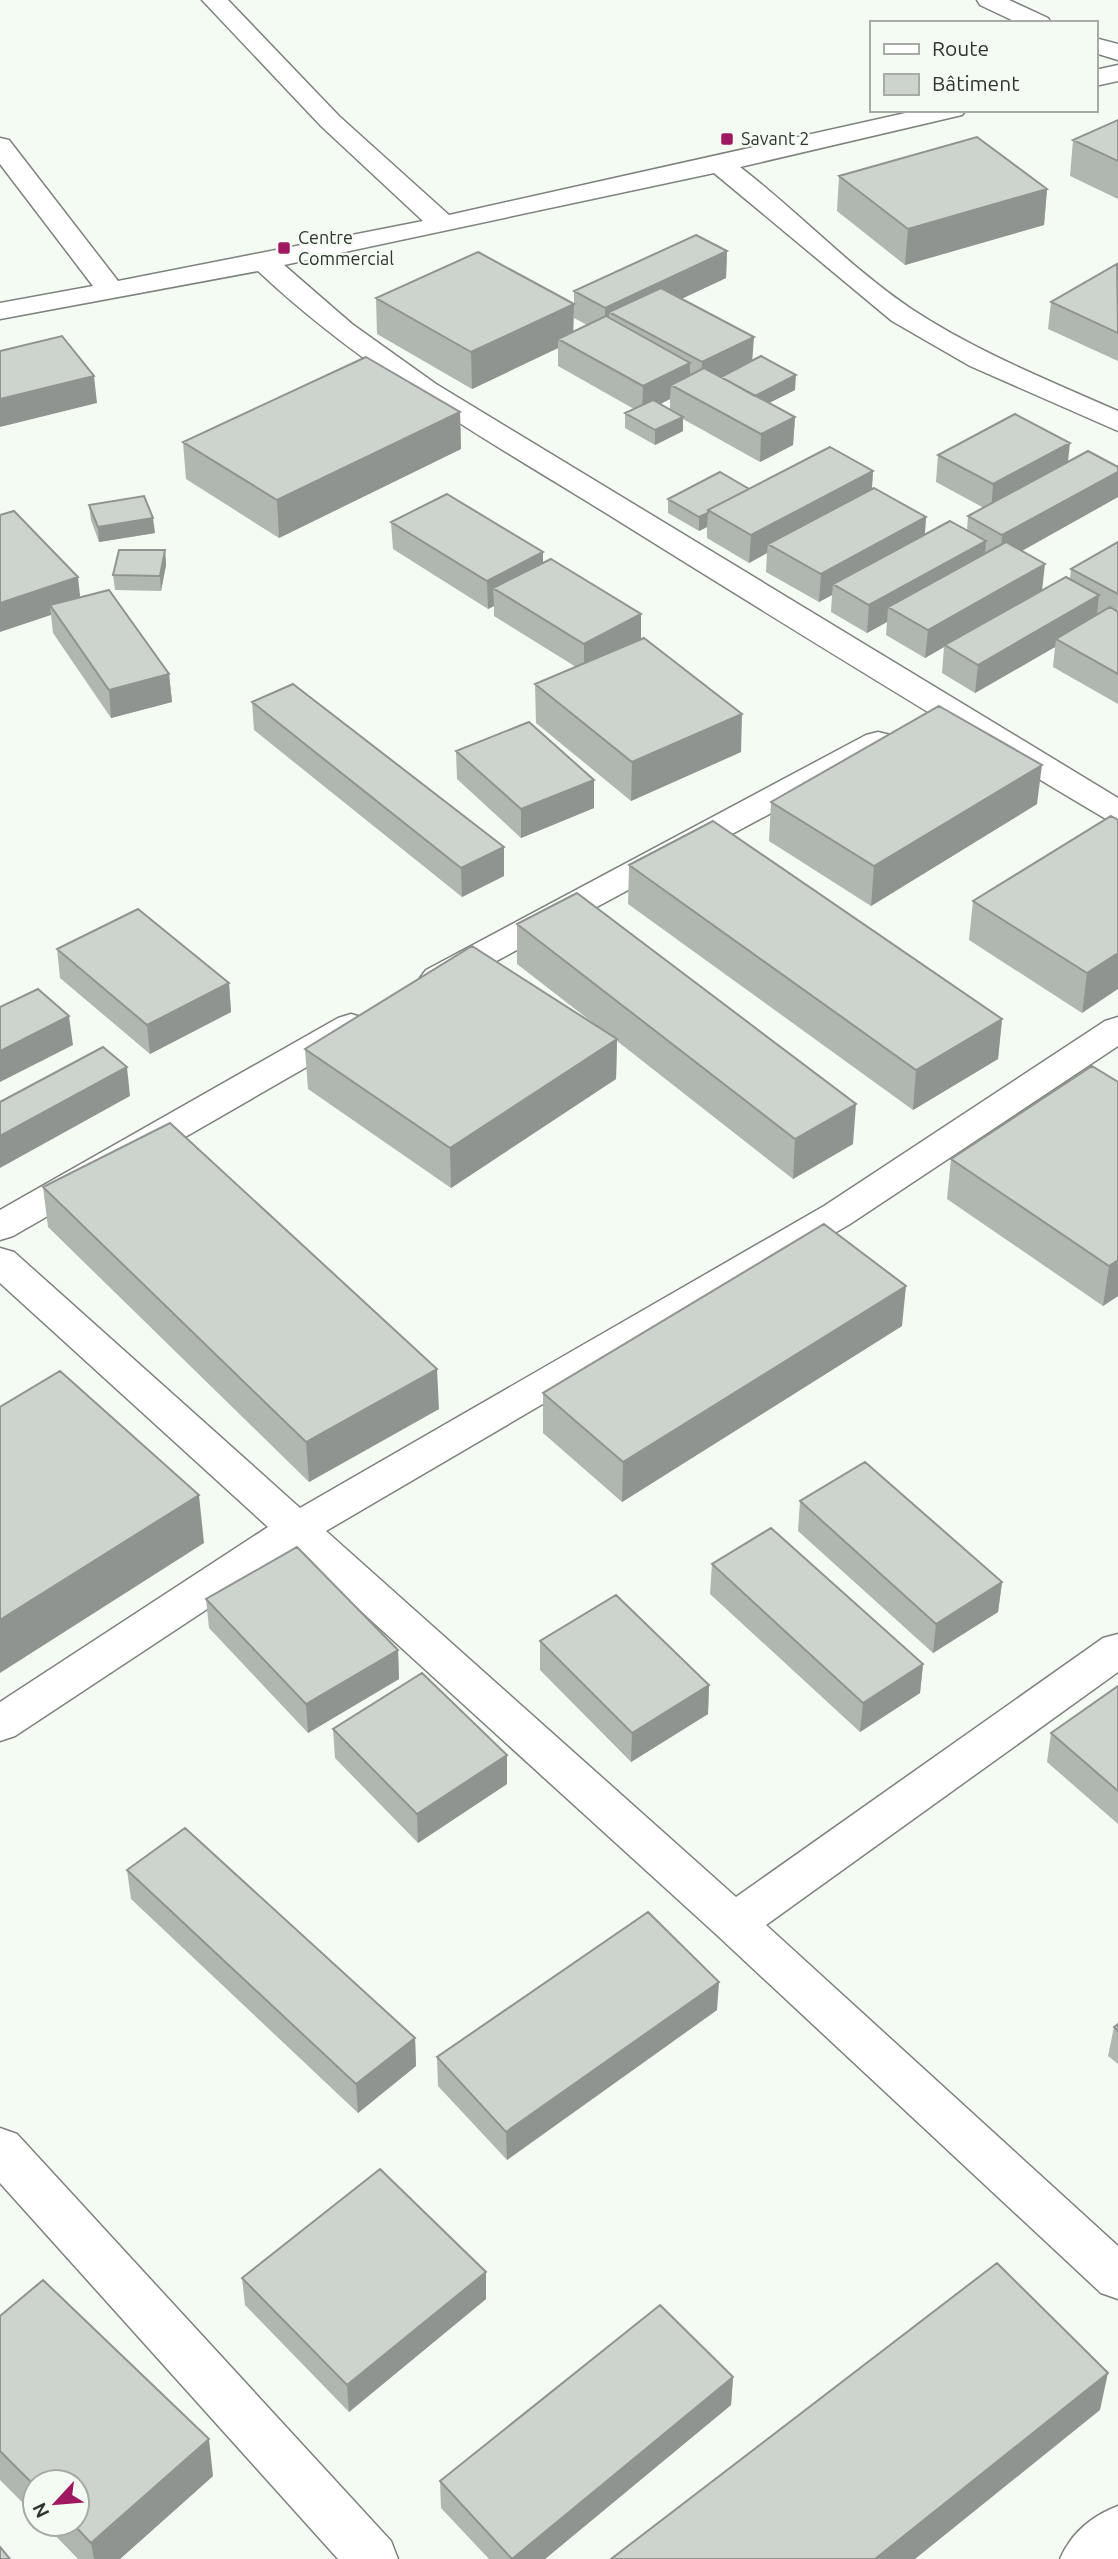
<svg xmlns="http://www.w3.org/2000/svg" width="1118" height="2559" font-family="Ubuntu,sans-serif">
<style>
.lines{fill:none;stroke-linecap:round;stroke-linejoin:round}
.minor-casing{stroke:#7c827c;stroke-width:3}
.minor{fill:#fff;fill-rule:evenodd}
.wall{fill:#b0b6b0;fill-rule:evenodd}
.shaded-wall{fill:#909490}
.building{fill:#cdd4cd;stroke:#909490;stroke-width:2}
.poi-dot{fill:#a01762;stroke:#f4fbf3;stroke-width:2.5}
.labels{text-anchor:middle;stroke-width:5;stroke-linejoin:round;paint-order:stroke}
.far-poi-label{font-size:18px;fill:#313431;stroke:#f4fbf3;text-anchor:start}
</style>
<rect width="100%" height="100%" fill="#f4fbf3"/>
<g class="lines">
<g class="minor-casing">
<path id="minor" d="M202,0H228L339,116L449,215L919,110H966L962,115L740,167C799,212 850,268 913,310C977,352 1048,380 1118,411V431L970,366L892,321L714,173L284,265L352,324L436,384L1118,798V822L1106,819C939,720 774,618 609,515C487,440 363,370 258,271L0,319V303L93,286L0,164V138L9,140L118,281L423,221L321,126Z
M977,0H1009L1048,18L1051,23H1018L980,5Z
M1095,38L1118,44V60L1095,53Z
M1118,65V81L1095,86V70Z
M878,732L890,735L894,742L890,749L450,986L438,989L426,986L420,978L426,970L866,735Z
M351,1014L364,1018L369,1026L364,1034L13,1236L0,1240V1210L338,1018Z
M1118,1017V1046L850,1224L326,1531L736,1897L1103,1638L1118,1634V1672L766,1925L1118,2246V2299L1101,2293L718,1936L295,1551L15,1736L0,1741V1702L268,1527L0,1283V1248L14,1252L300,1508L824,1206L1105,1021Z
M0,2128L17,2134L391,2541L398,2559H338L0,2183Z
M1118,2506V2559H1060C1071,2533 1092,2516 1118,2506Z"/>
</g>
<use href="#minor" class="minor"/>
</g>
<path class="wall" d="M1118,120V199L1070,176L1073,140Z
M839,176L1047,189L1044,225L905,265L837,211Z
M727,251L726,278L681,299L753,361L795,390L769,403L795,417L793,445L760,462L683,419V431L655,445L625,428V413L634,409L558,366V348L472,389L377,334L376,298L574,304L573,332L587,325L574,318V291ZM670,399V409L661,404Z
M1118,265V361L1048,329L1051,302Z
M460,412L461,449L279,538L186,479L183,442Z
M938,455L1068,462L1118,467V497L1022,551L1042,590L1070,579L1071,569L1118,542V704L1053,667L1055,647L975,693L942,673L944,647L925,658L886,635L887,622L867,633L831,612L832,595L819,602L766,572L767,553L749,563L707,538V527L699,531L668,513V499L749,489L873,471L872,489L926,517L925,534L967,530L968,516L984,508L936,482Z
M89,505L155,533L99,542L91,520Z
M0,515L80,597L169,674L172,702L111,718L53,633L51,615Z
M391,522L543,562L641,614V639L741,752L631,801L536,723L535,684L576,667L494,616V606L488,609L393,549Z
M165,550L166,565L161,591L115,590L113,575Z
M252,702L504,876L462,897L254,730Z
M456,751L594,808L521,838L457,779Z
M771,802L1037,804L871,906L769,841Z
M1111,816L1082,1013L969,940L973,901Z
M629,865L1002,1019L998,1059L913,1110L628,904Z
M517,924L853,1144L793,1179L617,1041L616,1079L451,1188L308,1089L305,1049L597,1026L517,964Z
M57,949L229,983L231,1012L150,1054L60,978Z
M1118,1082V1296L1103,1306L947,1199L951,1159Z
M43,1187L439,1409L309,1482L48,1227Z
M902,1326L622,1502L543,1433V1393Z
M800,1501L1002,1582L998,1612L933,1653L798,1531Z
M712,1564L923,1664L920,1693L860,1732L710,1594Z
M206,1599L398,1650L399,1679L308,1733L209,1628Z
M540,1641L709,1685L708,1714L631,1762L540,1670Z
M1118,1686V1824L1047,1762L1051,1733Z
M333,1729L507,1784L418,1843L335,1758Z
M127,1870L415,2038L416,2066L358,2113L131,1899Z
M717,2010L507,2160L438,2086L437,2057Z
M1118,2024V2064L1108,2056L1114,2027Z
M486,2272V2299L349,2412L245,2305L242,2278Z
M0,2316L213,2476L120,2559H78L44,2524H77L35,2482V2515L0,2480Z
M733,2377L731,2405L545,2559H489L441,2508L440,2481Z"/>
<path class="shaded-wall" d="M1047,189L1044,225L905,265L908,229Z
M727,251L726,278L630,323L609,312V333L605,335V308Z
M574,304L573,341L558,339V348L472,389L471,352Z
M754,337L752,364L701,390L702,362Z
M690,363V390L671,385L670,399L642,413L643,386Z
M796,375L795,390L753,411L754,396Z
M94,376L97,403L0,427V399Z
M460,412L461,449L279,538L277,500Z
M683,417V431L655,445V430Z
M795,417L793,445L760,462L761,434Z
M1070,443L1067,471L991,512L993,484Z
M873,471L871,498L768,544L767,553L749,563L751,535Z
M1118,472V497L1000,563L1002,535Z
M708,513L707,527L699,531V517Z
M926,517L924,545L833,584L832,595L819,602L821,574Z
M153,518L155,533L99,542L98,527Z
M986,541L984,568L888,607L887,622L867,633L869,605Z
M165,550L166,565L161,591L160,576Z
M543,552V580L493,588L494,606L488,609L487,581Z
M1045,564L1042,591L945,645L944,647L925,658L928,630Z
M78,577L81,605H50L51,615L0,632V603Z
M1099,595L1096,623L1056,639L1055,647L975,693L978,665Z
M641,614V642L584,672V644Z
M169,674L172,702L111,718L109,690Z
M742,714L741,752L631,801L632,762Z
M1042,765L1037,804L871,906L874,866Z
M594,780V808L521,838V809Z
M504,847V876L462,897L461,868Z
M1118,953V989L1082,1013L1087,973Z
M229,983L231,1012L150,1054L147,1025Z
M69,1016L73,1045L0,1082V1051Z
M1002,1019L998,1059L913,1110L916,1070Z
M617,1039L616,1079L451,1188L450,1148Z
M127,1067L130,1096L0,1168V1136Z
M856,1104L853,1144L793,1179L795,1139Z
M1118,1260V1296L1103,1306L1109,1266Z
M906,1286L902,1326L622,1502L623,1462Z
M437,1369L439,1409L309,1482L306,1442Z
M199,1495L204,1543L0,1673V1620Z
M1002,1582L998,1612L933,1653L936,1624Z
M398,1650L399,1679L308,1733L306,1704Z
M923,1664L920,1693L860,1732L863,1703Z
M709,1685L708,1714L631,1762L632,1733Z
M507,1755V1784L418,1843L417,1814Z
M719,1982L717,2010L507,2160L506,2132Z
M415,2038L416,2066L358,2113L356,2084Z
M486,2272V2299L349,2412L347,2385Z
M1108,2373L1100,2410L915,2559H875Z
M733,2377L731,2405L545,2559H512Z
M209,2439L213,2476L120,2559H94L91,2543Z"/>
<path class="building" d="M1118,120V161L1073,140Z
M977,137L1047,189L908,229L839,176Z
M696,235L727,251L605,308L574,291Z
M478,252L574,304L471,352L376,298Z
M1117,264L1118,333L1051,302Z
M661,288L754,337L702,362L609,312Z
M606,316L690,363L643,386L558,339Z
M62,336L94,376L0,399V351Z
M761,356L796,375L755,396L721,377Z
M366,357L460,412L277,500L183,442Z
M704,368L795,417L761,434L671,385Z
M653,400L683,417L655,430L625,413Z
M1015,414L1070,443L993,484L938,455Z
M830,447L873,471L751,535L708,510Z
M1088,451L1118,467V472L1002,535L968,516Z
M720,472L749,489L708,510V513L699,517L668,499Z
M874,488L926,517L821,574L768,544Z
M447,494L543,552L487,581L391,522Z
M144,496L153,518L98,527L89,505Z
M14,511L78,577L0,603V515Z
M950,521L986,541L869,605L833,584Z
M1006,542L1045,564L928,630L888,607Z
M1118,542V594L1071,569Z
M119,550H165L160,576L113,575Z
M551,559L641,614L584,644L493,588Z
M1066,577L1099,595L978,665L945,645Z
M109,590L169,674L109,690L50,605Z
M1110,607L1118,612V674L1056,639Z
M644,638L742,714L632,762L535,684Z
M293,684L504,847L461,868L252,702Z
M939,706L1042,765L874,866L771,802Z
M529,722L594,780L521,809L456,751Z
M1111,816L1118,820V953L1087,973L973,901Z
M713,821L1002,1019L916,1070L629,865Z
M577,893L856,1104L795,1139L517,924Z
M138,909L229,983L147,1025L57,949Z
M472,946L617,1039L450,1148L305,1049Z
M38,989L69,1016L0,1051V1007Z
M103,1047L127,1067L0,1136V1102Z
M1092,1066L1118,1082V1260L1109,1266L951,1159Z
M170,1123L437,1369L306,1442L43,1187Z
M824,1224L906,1286L623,1462L543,1393Z
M60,1371L199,1495L0,1620V1407Z
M865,1462L1002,1582L936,1624L800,1501Z
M771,1528L923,1664L863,1703L712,1564Z
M297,1547L398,1650L306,1704L206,1599Z
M616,1595L709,1685L632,1733L540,1641Z
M422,1673L507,1755L417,1814L333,1729Z
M1118,1686V1791L1051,1733Z
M185,1828L415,2038L356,2084L127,1870Z
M648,1912L719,1982L506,2132L437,2057Z
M1118,2024V2031L1114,2027Z
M380,2169L486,2272L347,2385L242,2278Z
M997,2263L1108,2373L875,2559H611Z
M43,2280L209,2439L91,2543L73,2524H77V2482H35V2486L0,2451V2316Z
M660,2305L733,2377L512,2559L440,2481Z
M0,2547L10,2559H0Z"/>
<g class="poi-dot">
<rect x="720" y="132" width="14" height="14" rx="3.5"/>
<rect x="277" y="241" width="14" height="14" rx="3.5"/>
</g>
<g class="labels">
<g class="far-poi-label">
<text x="741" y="145">Savant 2</text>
<text x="298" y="244">Centre<tspan x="298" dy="21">Commercial</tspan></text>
</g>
</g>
<rect x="870" y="21" width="228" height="91" fill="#f4fbf3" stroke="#a6aba5" stroke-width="2"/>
<rect x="884" y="44" width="35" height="10" fill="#ffffff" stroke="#a6aba5" stroke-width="2"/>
<text x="932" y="56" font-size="21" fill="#313431">Route</text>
<rect x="884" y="74" width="35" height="21" fill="#cdd4cd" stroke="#a6aba5" stroke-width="2"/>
<text x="932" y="91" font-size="21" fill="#313431">Bâtiment</text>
<g transform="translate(56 2503) rotate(244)"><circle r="33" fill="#f4fbf3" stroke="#a6aba5" stroke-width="2"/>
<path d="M0-5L12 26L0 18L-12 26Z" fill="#a01762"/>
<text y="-10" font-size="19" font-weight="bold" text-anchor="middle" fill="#313431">N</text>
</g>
</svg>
